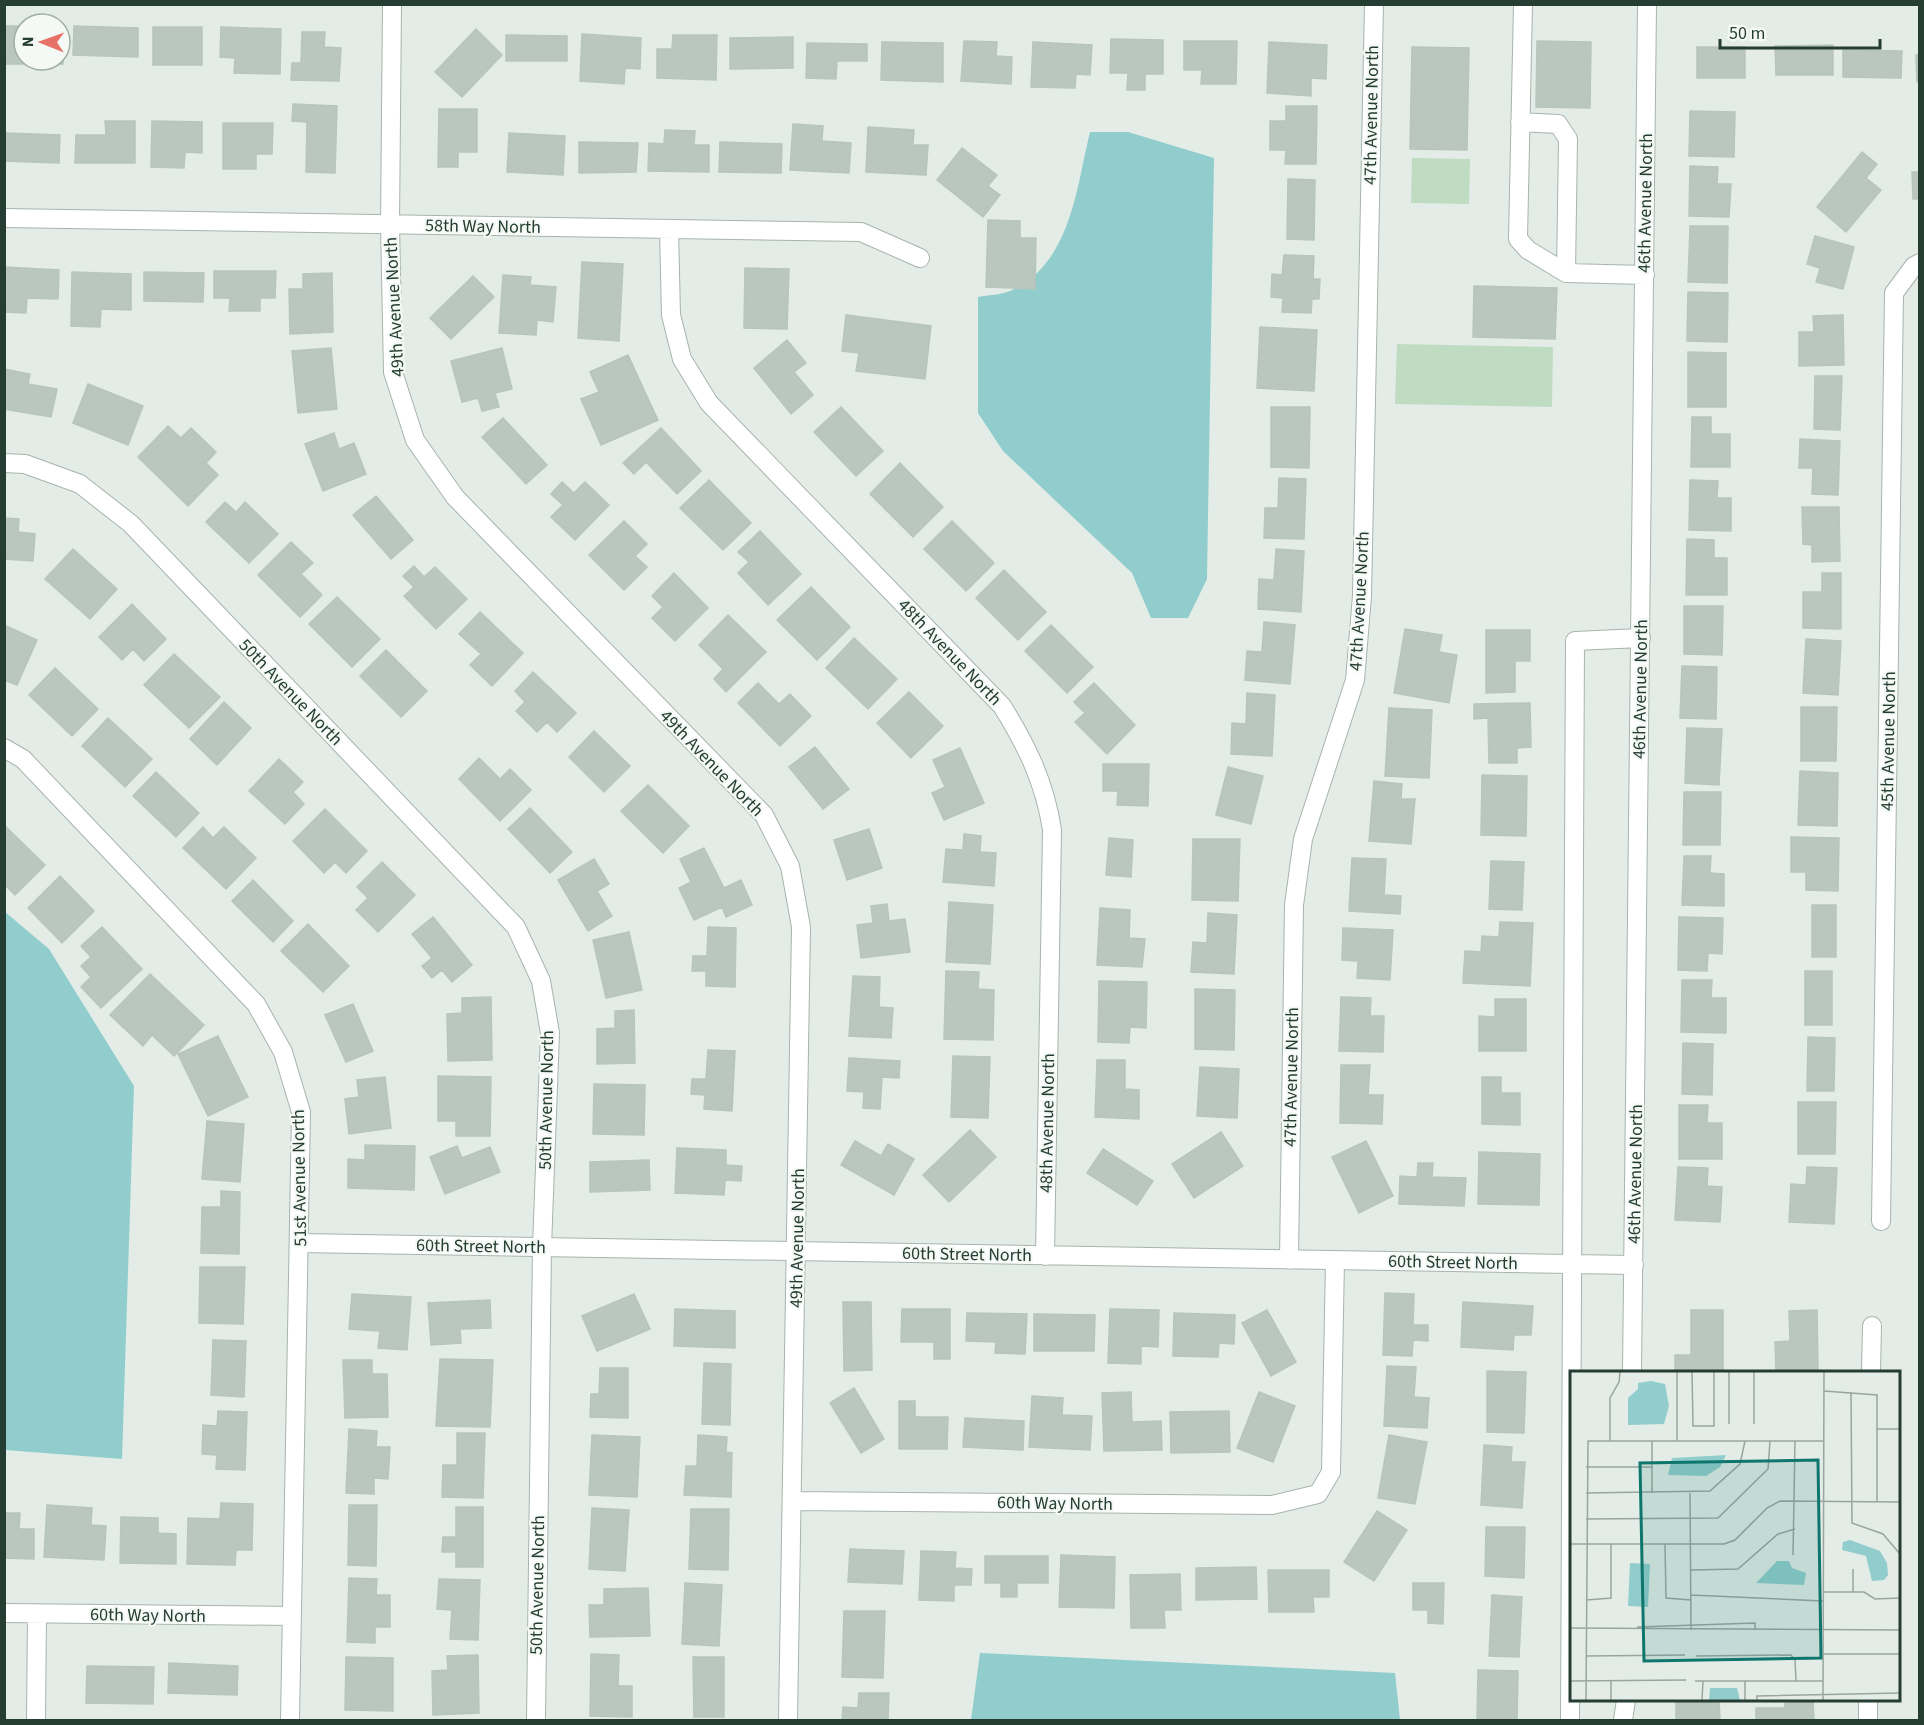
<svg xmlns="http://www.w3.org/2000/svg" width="1924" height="1725" font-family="'Source Sans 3',sans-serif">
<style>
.green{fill:#bfdcc2}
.water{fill:#91cdcc}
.building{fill:#b9c7c0;stroke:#b7c5bd;stroke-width:1.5}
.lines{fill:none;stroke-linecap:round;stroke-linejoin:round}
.minor-casing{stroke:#a7b4ad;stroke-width:20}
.minor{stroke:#fff;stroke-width:18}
.labels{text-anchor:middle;stroke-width:4.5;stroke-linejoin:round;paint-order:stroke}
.street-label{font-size:18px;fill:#253d32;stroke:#f4f9f6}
.inset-road{fill:none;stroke:#98a69f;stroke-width:1.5}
.view{fill:#0f766e;fill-opacity:0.15;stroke:#0f766e;stroke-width:3}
.inset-edge{fill:none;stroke:#253d32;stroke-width:3}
</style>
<rect width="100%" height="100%" fill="#e4ece7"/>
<path class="green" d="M1412,158L1470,159L1469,204L1411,203Z
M1397,344L1553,347L1552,407L1395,404Z"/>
<path class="water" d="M1090,132H1128L1214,158L1207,579L1188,618H1151L1132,573L1003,451L978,413V297C988,295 1001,295 1010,291C1071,264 1076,189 1090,132Z
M4,911L49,949L134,1086L122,1459L5,1450Z
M980,1653L1395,1673L1400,1720H971Z"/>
<path class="building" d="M4,26H24V60H60V26H63V64H4Z
M74,26L138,28V57L73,55Z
M153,27H202V65H153Z
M221,27L281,29L280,74L234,73L235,58L220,57Z
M476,29L502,55L462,97L435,72Z
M302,32H325L324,47L341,48L339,81L291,80L292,63H301Z
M582,34L641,38L640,69L625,68L624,84L580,81Z
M506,35L567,36V61H506Z
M673,35H717L716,80L657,78V49H672Z
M793,37V68L730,69V38Z
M1111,39L1163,40V74H1145V90H1127L1128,73H1110Z
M964,41L997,42L996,56L1012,57L1011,84L961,81Z
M1184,41H1237L1236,84H1201L1202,70H1184Z
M1537,41L1591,42L1590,108L1536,107Z
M882,42L943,43V82L881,80Z
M1033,42L1092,45L1090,75L1076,74L1075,88L1031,87Z
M1269,42L1327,45L1326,79L1311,78V96L1267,93Z
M807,43L867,44V61H837L836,79L806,78Z
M1833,45V75H1776L1775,46Z
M1412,47L1469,48L1467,150L1410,149Z
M1697,47H1745V78H1697Z
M1843,50L1902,51L1901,78L1843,77Z
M1916,55H1920V82H1917Z
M293,104L337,106L335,173L306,172L307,122L292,121Z
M1286,106H1317L1316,164H1285L1286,150H1270V121H1286Z
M439,109H477V152H458V167H438Z
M1690,111L1735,112L1734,157L1689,156Z
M105,121H135V163H75L76,135H106Z
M152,121L202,122V153L185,152L184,168L151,167Z
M223,123H273L272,154H256V169H223Z
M793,124L823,126L822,141L851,143L849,173L790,170Z
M868,127L914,130L913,145H928L926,175L866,172Z
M665,130L695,131L694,145H709V172L648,171L649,143L664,144Z
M4,133L60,135L59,163L4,161Z
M509,133L565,136L563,175L507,172Z
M579,142L638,143L636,172L579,173Z
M720,142L782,144L781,173L719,172Z
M962,148L997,175L988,186L1000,195L983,217L937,180Z
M1862,152L1877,164L1866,178L1881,190L1846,232L1817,207Z
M1690,166L1718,167L1717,184H1731L1729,217L1689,216Z
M1912,172H1920V199H1913Z
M1288,179L1315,180L1314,240L1287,239Z
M988,220L1020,221V238H1036L1035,289L986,287Z
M1690,226H1728L1727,283L1688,282Z
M1815,236L1854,247L1843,289L1816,282L1820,268L1807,264Z
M1284,255L1314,256L1313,279H1320L1319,299H1312L1311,313L1282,312L1283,298L1271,297L1272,274L1282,275Z
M582,262L623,264L619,341L578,338Z
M4,267L59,270L58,299L27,298L26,313L4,312Z
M745,268L789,269L787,329L744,328Z
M214,271H276L275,298H260V311H229L230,298H214Z
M72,272L131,274V310L101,309L100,327L71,326Z
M144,272L204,273L203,302L144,301Z
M332,273L333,332L290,334L289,289H303V274Z
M503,275L531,277L530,285L556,287L553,322L537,320L536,335L499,333Z
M473,276L494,297L451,339L430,318Z
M1474,286L1557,288L1555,339L1473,337Z
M1688,292L1728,293L1727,342L1687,341Z
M846,315L931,326L925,379L856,371L859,353L842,351Z
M1843,315L1844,365L1799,366V332H1814L1813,316Z
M1260,327L1317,330L1314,391L1257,388Z
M787,340L806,363L794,372L813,395L791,414L754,368Z
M331,348L337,409L298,413L292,351Z
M502,348L512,389L495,393L499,407L482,411L478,398L462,402L451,361Z
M1688,352L1726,353V407H1688Z
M628,355L658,420L601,445L581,399L599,392L590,372Z
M4,369L30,374L28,384L57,389L51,417L4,409Z
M1815,376H1842L1840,430L1814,429Z
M88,384L143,406L128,445L73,423Z
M841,407L883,451L856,476L814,432Z
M1271,407H1310L1309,468L1271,467Z
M1692,417H1711V434H1730V467H1691Z
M503,418L547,465L526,484L482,437Z
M168,426L181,438L191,428L216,452L206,463L218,475L188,506L138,457Z
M661,428L701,471L677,494L646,462L634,474L623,463Z
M334,433L339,449L354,443L366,474L323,491L305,444Z
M1800,439L1840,441L1838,495L1812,494L1813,468H1799Z
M900,463L943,507L913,537L870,494Z
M1279,478L1306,479L1304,539L1264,538L1265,508H1278Z
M709,480L751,523L723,550L680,508Z
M1690,480L1718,481L1717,498H1731V531L1689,530Z
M562,482L574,493L585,482L609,505L575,540L551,517L563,505L551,494Z
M376,496L413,540L391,559L353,515Z
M225,502L236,512L245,502L278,534L249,563L206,522Z
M1802,507H1839L1840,561L1812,562V545L1803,544Z
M4,518L19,519L18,532L35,534L33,561L4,559Z
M624,521L647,544L635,556L647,567L624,590L589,555Z
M952,521L994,563L966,591L924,549Z
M760,531L801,574L768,605L738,573L749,562L738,552Z
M1687,539L1714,540V558H1727V595H1686Z
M291,542L313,563L301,574L322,595L300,617L258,575Z
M73,549L117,589L90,619L45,579Z
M1276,549L1304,551L1301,612L1258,609L1259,579L1274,580Z
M414,566L424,577L435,567L467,599L436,629L404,596L414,587L403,576Z
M1004,570L1046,612L1018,640L976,598Z
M674,573L708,608L675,641L652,618L663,607L652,596Z
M1822,573H1841V629L1803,628V592H1822Z
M811,587L850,627L817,660L777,620Z
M337,597L380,639L352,667L309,624Z
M132,604L166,639L144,661L133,649L122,660L99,637Z
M1684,606H1723L1722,655L1684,654Z
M480,612L523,653L492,686L470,665L481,654L459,634Z
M728,615L766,652L726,692L714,679L723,669L699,645Z
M1264,622L1295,625L1290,684L1245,680L1247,651L1262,652Z
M4,625L37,640L17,685L4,680Z
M1051,625L1093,667L1067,693L1025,651Z
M1405,629L1442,635L1439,652L1457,655L1449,703L1394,693Z
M1486,630H1530V661H1515V692L1486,693Z
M854,638L897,679L868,709L826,668Z
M1806,639L1841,641L1838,695L1803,693Z
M386,650L427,691L401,717L360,676Z
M174,654L220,697L189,728L144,685Z
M1682,666L1717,667L1716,719L1680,718Z
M55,668L98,709L72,736L29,695Z
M533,672L576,713L557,732L547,722L537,732L516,711L525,702L515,691Z
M758,683L779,704L790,694L811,716L780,746L738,703Z
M1094,683L1135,725L1107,754L1075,722L1085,713L1074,702Z
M909,692L943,726L911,758L877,723Z
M1247,693L1275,695L1272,756L1231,754L1232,723L1246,724Z
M224,702L251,728L217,765L190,739Z
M1530,703L1531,747L1517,748V763H1489L1488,718L1474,719V704Z
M1801,707H1837L1836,761H1801Z
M1389,708L1432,710L1429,778L1385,776Z
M108,718L152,759L125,787L82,746Z
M1687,728L1722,729L1719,785L1685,783Z
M594,731L630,766L604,792L569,757Z
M815,747L849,789L823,809L789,767Z
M960,748L984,803L944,820L932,793L945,787L933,760Z
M479,758L500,779L510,769L531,790L500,821L459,779Z
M279,759L303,782L293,792L304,804L285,824L249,791Z
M1103,764H1149L1148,806L1117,805L1118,791H1103Z
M1228,767L1263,776L1251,824L1216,815Z
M1800,771L1838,773L1837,826L1798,825Z
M156,772L199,813L176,837L133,796Z
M1482,775L1527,776L1526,836L1481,835Z
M1374,781L1402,784L1401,799H1415L1411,844L1369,841Z
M648,785L689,826L663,853L621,811Z
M1684,792H1721L1720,845H1683Z
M530,808L572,852L550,873L508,829Z
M325,809L367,851L346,873L335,862L324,873L293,841Z
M4,825L45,865L15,895L4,884Z
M203,827L213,838L224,827L256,858L226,889L183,848Z
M869,829L882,868L847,880L834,840Z
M964,834L981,836L980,852L996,853L994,886L943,882L946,849L963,850Z
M1791,837L1839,838L1838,891L1806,890V872H1791Z
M1109,838L1133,840L1131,877L1106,875Z
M1193,839H1240L1238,901L1192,900Z
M704,848L724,888L741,880L752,905L726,917L722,907L694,920L679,888L691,882L680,859Z
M1684,856H1711L1710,873L1724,874V906L1682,905Z
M1352,858L1386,859L1384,895L1401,896L1400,914L1349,911Z
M594,859L609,884L597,891L612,916L588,931L558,880Z
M1491,861L1524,862L1522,910L1489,909Z
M382,862L415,895L378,932L356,910L368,898L357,887Z
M60,876L94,911L62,943L28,908Z
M253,880L293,921L273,942L232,901Z
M949,902L993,905L990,964L946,962Z
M887,904L889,921L905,919L910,952L861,958L857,925L873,923L871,906Z
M1812,905H1836V957H1812Z
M1100,908L1130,910L1129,938L1145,939L1142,967L1097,965Z
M1208,913L1237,915L1234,974L1191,972L1193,942L1207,943Z
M433,917L472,965L452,982L442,970L432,978L422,966L432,958L412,934Z
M1679,917L1723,918L1722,954L1708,953L1707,971L1678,970Z
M1500,922L1533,923L1530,986L1463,983L1465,951L1481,952L1482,936L1499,937Z
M308,924L349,966L323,992L281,951Z
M102,927L142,969L101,1008L81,987L91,977L81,966L91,957L81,946Z
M708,927L736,928L735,987L706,986V971H692L693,956H707Z
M1343,928L1393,930L1390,980L1357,978L1358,961L1342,960Z
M629,932L642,990L606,998L593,940Z
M946,971L979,972L978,989L994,990L993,1040L944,1039Z
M1805,971H1832V1025H1805Z
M150,974L204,1025L174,1056L152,1035L143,1046L110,1015Z
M853,976L880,977L879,1007L893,1008L891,1038L849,1036Z
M1682,980H1712L1711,998H1726V1033L1681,1032Z
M1099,981L1147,982L1146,1028L1130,1027L1129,1043L1098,1042Z
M1195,989L1235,990L1234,1050L1195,1049Z
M491,997L492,1060L448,1061L447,1014L462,1013V998Z
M1341,997L1371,998L1370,1016H1384L1383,1052L1339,1051Z
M1495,999H1526V1051H1479V1016L1495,1017Z
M353,1004L373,1051L346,1062L325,1015Z
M634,1010L635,1063L597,1064V1029L615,1028V1011Z
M218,1036L248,1097L208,1116L178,1054Z
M1808,1037L1835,1038L1834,1091H1807Z
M1683,1043L1713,1044L1712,1095L1682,1094Z
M708,1050L735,1051L732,1111L704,1109L705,1095L691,1094L692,1079H706Z
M953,1056L990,1057L988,1118L951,1117Z
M849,1058L900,1061L899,1078L882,1077L880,1109L863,1108L864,1092L847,1091Z
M1097,1060H1125V1089L1139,1090V1119L1095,1117Z
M1341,1065H1370L1368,1095H1383L1382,1124L1340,1123Z
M1200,1067L1239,1069L1237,1118L1197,1116Z
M438,1076L491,1077L490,1136H456V1121H438Z
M385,1077L391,1128L349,1134L345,1099L359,1097L357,1080Z
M1482,1077H1501V1093H1520V1125L1482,1124Z
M594,1084L645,1085L644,1135L593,1134Z
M1798,1102H1836L1835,1154H1798Z
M1679,1105H1708L1707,1123H1722V1159H1679Z
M207,1121L244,1124L240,1182L202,1179Z
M970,1130L996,1157L949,1202L923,1175Z
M1221,1132L1243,1166L1194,1198L1172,1164Z
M855,1141L881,1156L888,1144L914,1159L894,1195L841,1165Z
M1366,1141L1393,1196L1359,1213L1332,1157Z
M365,1145L415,1146L414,1190L348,1188V1159L365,1160Z
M457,1146L462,1158L490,1147L500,1172L445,1194L430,1157Z
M677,1148L726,1150V1165L742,1166L741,1181L725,1180L724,1195L675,1193Z
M1103,1149L1153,1181L1137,1205L1087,1173Z
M1479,1152L1540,1154L1539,1205L1478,1204Z
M649,1160L650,1190L590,1192V1162Z
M1418,1163H1433L1432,1177L1466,1178L1464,1206L1399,1204L1400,1176L1417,1177Z
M1678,1167L1708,1168L1707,1186L1722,1187L1720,1222L1675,1220Z
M1807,1167L1837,1168L1834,1224L1789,1222L1791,1184L1806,1185Z
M221,1191L240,1192L239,1254L201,1253L202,1207H221Z
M200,1267H245L243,1324L199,1323Z
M1385,1293L1414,1294L1413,1325H1428V1341L1413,1340L1412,1356L1383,1355Z
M352,1294L411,1297L407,1350L378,1348L380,1331L349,1329Z
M634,1294L650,1329L597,1351L582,1316Z
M490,1300L491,1328L460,1329L461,1343L431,1345L428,1303Z
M843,1302H871L872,1370L844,1371Z
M1463,1302L1533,1306L1531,1335H1514L1513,1350L1461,1347Z
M675,1309L735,1311V1348L674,1346Z
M902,1309H950V1359H934V1342H901Z
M1110,1309L1159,1310L1158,1347L1141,1346V1364L1108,1363Z
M1267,1310L1296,1362L1271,1376L1242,1323Z
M1691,1310H1723V1370H1675V1355H1691Z
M1817,1310L1818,1371L1776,1372L1775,1342L1790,1341L1789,1311Z
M967,1313L1027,1314L1025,1354L995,1353L996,1342L966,1341Z
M1174,1313L1235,1315L1234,1344L1219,1343L1218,1357L1173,1356Z
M1034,1314L1095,1315L1094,1351H1034Z
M213,1340L246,1341L244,1397L211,1395Z
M440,1359L493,1360L490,1427L436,1426Z
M343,1360H372V1374H387L388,1417L345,1418Z
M704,1363L731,1364L730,1425L702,1424Z
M1387,1366L1416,1367L1414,1397L1429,1398L1427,1428L1384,1426Z
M600,1368H628V1418L590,1417L591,1394H599Z
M1487,1371L1526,1372L1524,1433L1487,1432Z
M854,1388L884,1439L861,1453L830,1403Z
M1131,1392L1132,1422L1161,1421L1162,1450L1104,1451L1102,1393Z
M1259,1392L1295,1406L1273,1462L1237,1448Z
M1032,1396L1063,1398L1062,1415L1092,1416L1090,1450L1029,1447Z
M899,1401H915V1417H948L947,1449H899Z
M218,1411L247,1412L245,1470L216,1469L217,1455L202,1454L203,1425L217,1426Z
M1229,1411L1230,1452L1171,1453L1170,1412Z
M965,1418L1024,1421L1023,1450L963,1447Z
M349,1429L377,1431L376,1447H390L388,1479L374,1478V1494L346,1493Z
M457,1433H485L483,1498L442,1497L443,1465H457Z
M592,1435L640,1437L637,1497L589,1495Z
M698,1435L727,1437L726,1452L732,1453L731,1497L684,1495L686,1466H697Z
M1389,1435L1427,1442L1415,1504L1378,1498Z
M1484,1445L1512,1447L1511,1462H1525L1522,1508L1481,1505Z
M221,1503L253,1504L252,1550H236L235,1565L187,1564L188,1518L220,1519Z
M47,1505L92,1508L91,1525L106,1526L104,1560L44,1557Z
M349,1505H377L376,1566L348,1565Z
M456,1507H483V1567H456V1552H442L443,1537H456Z
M592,1508L629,1510L625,1571L589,1569Z
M691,1509H729L728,1570L689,1569Z
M1377,1511L1407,1530L1374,1581L1344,1562Z
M4,1513H20L19,1529H34V1559L4,1558Z
M121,1517L158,1518V1533L176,1534V1564L120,1563Z
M1486,1527H1525L1524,1578L1485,1576Z
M850,1549L904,1551L902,1584L848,1582Z
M921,1551L956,1552L955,1568L972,1569L971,1585H954V1601L919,1600Z
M1061,1555L1115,1557L1114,1608L1059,1607Z
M985,1556H1048V1583H1017V1597H1001V1583H985Z
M1256,1567L1257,1599L1196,1600V1568Z
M1268,1570H1329V1597H1313L1314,1612H1269Z
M1180,1574L1181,1610H1164L1165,1628H1131L1130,1575Z
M349,1578L377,1579L376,1595H390V1627H375V1643L347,1642Z
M439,1579L480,1580L478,1640L450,1639L452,1610L437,1609Z
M685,1583L722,1585L719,1646L682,1644Z
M1413,1583H1444L1443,1624L1428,1623V1610H1413Z
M648,1588L650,1636L590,1637L589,1605H604V1589Z
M1492,1595L1522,1597L1519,1657L1489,1656Z
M844,1611H885L883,1678L842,1677Z
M591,1654L619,1655L618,1686H632V1717L590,1716Z
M478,1655L479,1713L433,1715L432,1671L448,1670L447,1656Z
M346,1657L393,1658V1711L345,1710Z
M693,1657H724V1717H694Z
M169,1663L238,1666L237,1695L168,1693Z
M87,1666L154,1667L153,1704L86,1703Z
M1478,1670L1518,1671L1517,1720H1477Z
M859,1693H889L888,1720H842L843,1707L858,1708Z
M1676,1700H1719L1720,1720H1676Z
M1785,1700H1813L1814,1720H1756V1708H1785Z"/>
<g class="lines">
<g class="minor-casing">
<path id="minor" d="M392,4L390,224L393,372L415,440L455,497L764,815L790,866L801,927L788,1720
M1523,4L1518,239L1528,250L1566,273L1645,275
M1520,122L1558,124L1568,139L1566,273
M4,218L861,232L920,258
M669,230L671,315L682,359L709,403L1002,706C1027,746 1045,783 1052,830L1045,1256
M4,463L25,464L80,484L131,524L516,927L541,981L550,1033L542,1247L536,1720
M4,748L23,759L256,1004L283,1052L301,1112L290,1720
M1881,1221L1894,293L1914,266L1920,263
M300,1243L1634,1265
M1289,1260L1294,905L1303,839L1355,680L1362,596L1374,4
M1632,1372L1647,4
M1871,1372L1872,1326
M792,1501L1272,1505L1318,1494L1331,1472L1335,1260
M4,1613L292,1616
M36,1720L37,1614
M1570,1720L1575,641L1641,638
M1623,1720L1626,1700
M1868,1720V1700"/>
</g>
<use href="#minor" class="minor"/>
</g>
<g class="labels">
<g class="street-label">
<text transform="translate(1371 115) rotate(-89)" y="6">47th Avenue North</text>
<text transform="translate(1645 203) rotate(-89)" y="6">46th Avenue North</text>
<text transform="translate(483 226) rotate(1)" y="6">58th Way North</text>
<text transform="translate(394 307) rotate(-93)" y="6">49th Avenue North</text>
<text transform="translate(1359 601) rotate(-87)" y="6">47th Avenue North</text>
<text transform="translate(950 652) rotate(46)" y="6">48th Avenue North</text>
<text transform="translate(1640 689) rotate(-89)" y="6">46th Avenue North</text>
<text transform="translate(291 692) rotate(46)" y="6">50th Avenue North</text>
<text transform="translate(1888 741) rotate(-89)" y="6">45th Avenue North</text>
<text transform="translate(712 763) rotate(46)" y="6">49th Avenue North</text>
<text transform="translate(1291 1077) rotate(-89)" y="6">47th Avenue North</text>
<text transform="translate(546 1100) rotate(-89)" y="6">50th Avenue North</text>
<text transform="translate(1047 1123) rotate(-89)" y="6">48th Avenue North</text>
<text transform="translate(1635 1174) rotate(-89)" y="6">46th Avenue North</text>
<text transform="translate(299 1178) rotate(-91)" y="6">51st Avenue North</text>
<text transform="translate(797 1238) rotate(-89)" y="6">49th Avenue North</text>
<text transform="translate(481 1246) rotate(1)" y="6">60th Street North</text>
<text transform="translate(967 1254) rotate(1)" y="6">60th Street North</text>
<text transform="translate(1453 1262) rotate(1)" y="6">60th Street North</text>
<text transform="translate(1055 1503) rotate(1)" y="6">60th Way North</text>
<text transform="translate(537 1585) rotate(-89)" y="6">50th Avenue North</text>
<text transform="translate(148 1615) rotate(1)" y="6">60th Way North</text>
</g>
</g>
<g transform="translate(1570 1371)">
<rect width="330" height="330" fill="#e4ece7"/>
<path d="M81,10L95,13L99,35L94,53L58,54V27L68,18V12ZM156,84L150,96L136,105L98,104L102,87ZM280,169L310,180L317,192L318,204L314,209L302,210L296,185L272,179L273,171ZM207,190H219L222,197L236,202L234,214L186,212ZM60,192L80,193L78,236L58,235ZM140,317H167L170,329H139Z" fill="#91cdcc"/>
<path class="inset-road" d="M107,1V70M122,1L123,55H144V1M184,1V53M254,20L307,24V130M281,21L282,152L313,163L330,183M159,53V1M307,58H330M40,70V27L49,11L50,1M82,70V122M16,96H82M16,122L140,120L170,93L175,70M120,122L121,259M16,148L148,147L198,98L200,70M0,173H154L165,169L197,137L210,130L330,131M95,173L96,227L121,229M223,184L225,70M283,198V221M121,199L168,198L208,163L225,158M253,221H294L305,228L330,227M121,224L253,230M16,229L41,227V173M67,256L185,252V259M0,257L330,259M254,283H330M16,285L115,284M126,285L221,284L225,289L226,310M0,310L116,309M41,310V329M125,310H253M16,329L18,70H253M132,329L133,310M175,329V310M187,329V325L330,322M253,329L254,1"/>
<path class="view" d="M248,89L251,287L74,290L70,92Z"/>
<rect width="330" height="330" class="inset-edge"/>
</g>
<rect width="1924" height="1725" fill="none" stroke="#253d32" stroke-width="12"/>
<g transform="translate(42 42) rotate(271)"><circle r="28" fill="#f4f9f6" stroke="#a1aea8" stroke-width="1.5"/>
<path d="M0-4.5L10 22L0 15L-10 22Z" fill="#e77167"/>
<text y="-9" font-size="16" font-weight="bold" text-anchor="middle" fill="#253d32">N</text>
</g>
<path d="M1720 39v9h160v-9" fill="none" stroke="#253d32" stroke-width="3"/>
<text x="1729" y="39" font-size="18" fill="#253d32" stroke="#f4f9f6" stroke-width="4.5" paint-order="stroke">50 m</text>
</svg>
